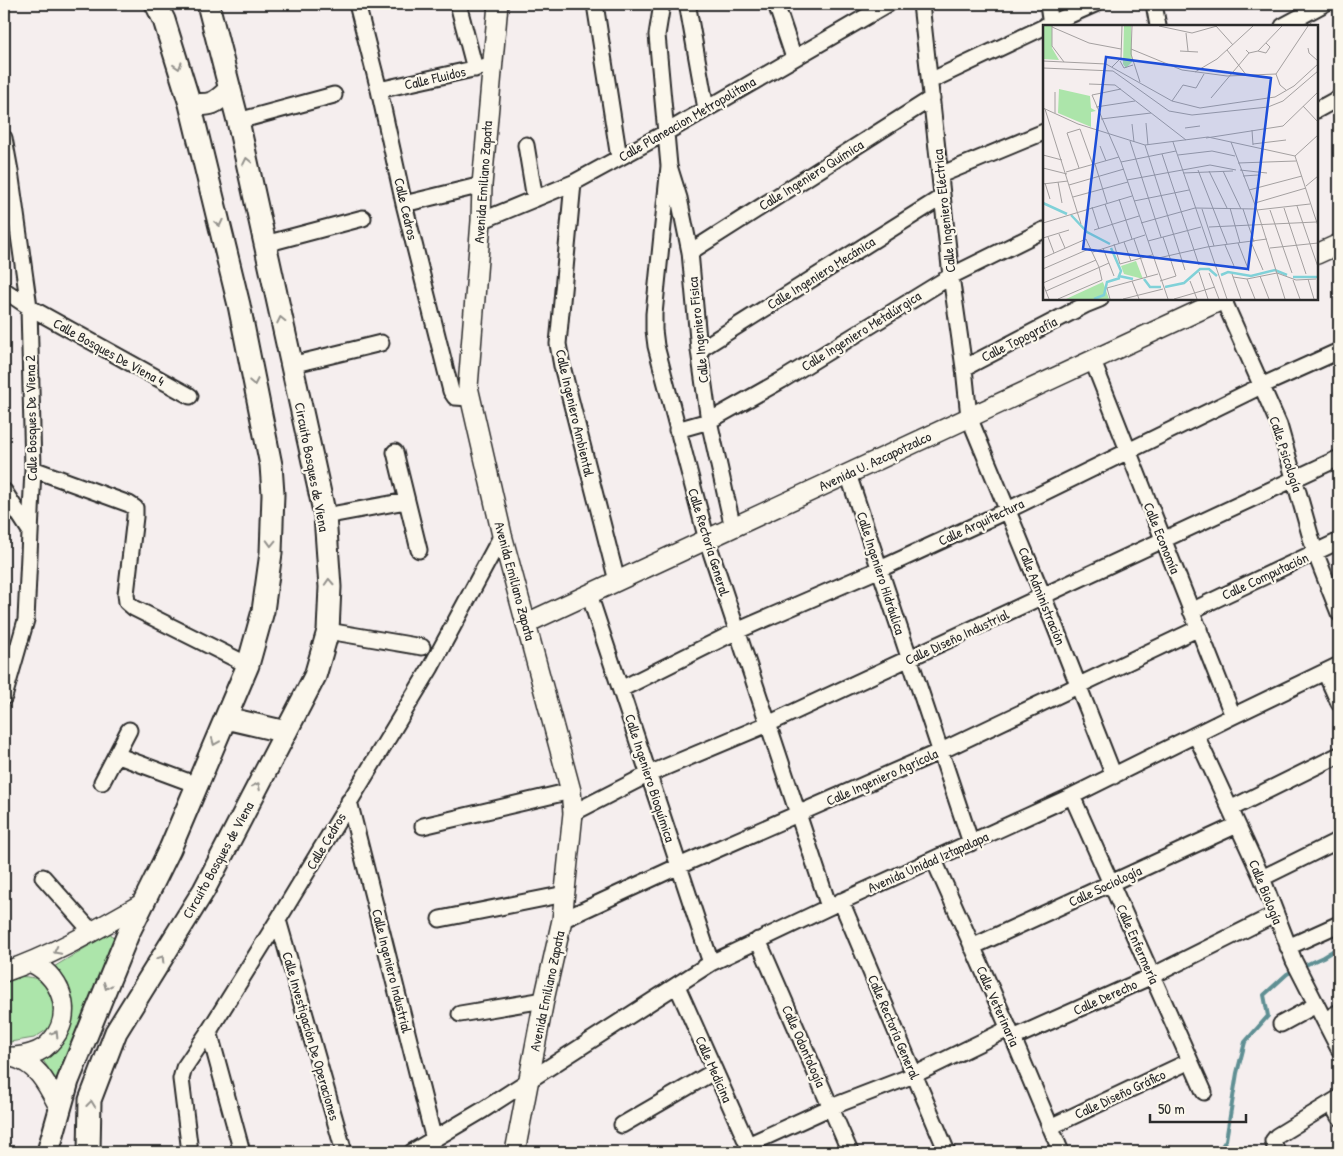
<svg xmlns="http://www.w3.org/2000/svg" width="1343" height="1156" font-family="'Patrick Hand',sans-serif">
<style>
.green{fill:#ace5aa;stroke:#6c886a}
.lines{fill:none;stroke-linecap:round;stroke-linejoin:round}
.stream{stroke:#5e8f93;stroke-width:4}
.minor-casing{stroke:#2b2b2b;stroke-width:19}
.tertiary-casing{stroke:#2b2b2b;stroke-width:22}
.secondary-casing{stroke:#2b2b2b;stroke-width:25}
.minor{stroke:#fbf7ec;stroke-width:15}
.tertiary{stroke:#fbf7ec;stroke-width:19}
.secondary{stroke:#fbf7ec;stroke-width:21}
.oneway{stroke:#93918c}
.labels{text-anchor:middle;stroke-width:4.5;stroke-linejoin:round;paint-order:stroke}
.street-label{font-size:14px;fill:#2b2b2b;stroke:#fbf7ec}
.inset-river{fill:none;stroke:#80d1d8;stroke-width:2.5}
.inset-road{fill:none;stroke:#a4a0a0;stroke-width:1}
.view{fill:#1d4ed8;fill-opacity:0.15;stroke:#1d4ed8;stroke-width:2.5}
.inset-edge{fill:none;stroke:#2b2b2b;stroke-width:2.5}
</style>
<rect width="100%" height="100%" fill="#f5eeee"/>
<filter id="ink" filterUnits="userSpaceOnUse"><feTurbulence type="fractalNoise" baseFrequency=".02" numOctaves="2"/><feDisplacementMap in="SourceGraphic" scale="10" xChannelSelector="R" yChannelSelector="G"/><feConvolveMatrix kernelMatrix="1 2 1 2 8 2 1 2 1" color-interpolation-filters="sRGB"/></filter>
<g filter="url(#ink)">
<path class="green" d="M110,933L116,941L57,1081L38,1053L64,1033L74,1008L68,983L52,968Z
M11,976C44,977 44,979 58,1008L48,1029L34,1038L4,1043V979Z"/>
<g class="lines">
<path class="stream" d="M1301,967L1323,957L1339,947
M1218,1152L1226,1140L1237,1073L1245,1042L1268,1016L1264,995L1287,974L1295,970"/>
<g class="minor-casing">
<path id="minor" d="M357,4L379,90L404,204L451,391L455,397L470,398
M458,4L475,69
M595,4L619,158
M662,4L657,35L669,166L679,198L690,252L699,350L709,421L733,528
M776,4L794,58
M921,4L951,276L964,368L969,417L1043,596L1114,776
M1048,4L1051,26
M1154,4L1158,26
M688,8L706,109
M1045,26L1095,4
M1283,26L1324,4
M930,81L1044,27
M379,90L491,65
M1317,110L1337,99
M238,121L334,95
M4,138L10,171L29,307L33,469L26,620L4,697
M526,145L535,199
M669,166L654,314V330L656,346L707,540L829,907
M940,175L1044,132
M573,183L558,344L562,366L617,581
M404,204L482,185
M481,221L573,183L665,133L888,4
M265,244L363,218
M690,252L932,98
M4,290L29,307L190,396
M1223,299L1279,425L1315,552L1339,613
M699,350L942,197
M1092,359L1233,716
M291,365L381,343
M964,368L1085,305L1100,299
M677,430L709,421L782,380L951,276L1044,230
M395,452L419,550
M33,469L129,504L135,508V517L126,594L127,602L134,608L248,665
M848,474L971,843
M4,491L30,531
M325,516L406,501
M589,594L711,963
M1191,611L1339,541
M328,631L422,647
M1325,672L1339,703
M621,689L737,631L880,569L1008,510L1261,386L1339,351
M1196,735L1262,878L1294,961L1339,1049
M116,755L197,785
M102,782L129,730
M1072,796L1204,1092
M349,801L434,1140
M1230,809L1339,755
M573,813L649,774L768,724L1339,458
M423,826L571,791
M934,860L1013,1038L1061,1152
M43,877L92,932
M1262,878L1339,840
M841,901L947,1152
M440,919L565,894
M278,920L344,1152
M562,920L679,866L941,751L1199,628
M758,940L850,1152
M972,947L1237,825
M1288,947L1339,924
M677,986L751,1152
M460,1014L544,1000
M1325,1020L1339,1012
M1281,1024L1316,1005
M209,1031L242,1152
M1013,1038L1152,976L1276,914
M1331,1103L1339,1117
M622,1125L715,1071
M1050,1127L1190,1061
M748,1145L831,1107L914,1075L1008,1029
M190,1152L181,1079L184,1068L209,1031L278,920L431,667L502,535
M412,1152L483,1110L711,963L829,907L1072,796L1233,716L1339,665
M1277,1152L1273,1141L1277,1136L1339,1098"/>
</g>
<g class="tertiary-casing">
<path id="tertiary" d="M498,4L482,185L481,221L468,387L502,535L571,791L573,813L562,920L544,1000L515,1152
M1317,254L1339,244
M527,623L1224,299
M4,972C54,955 99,928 145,902
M12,1057C38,1063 48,1086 59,1107
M15,1057C25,1056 35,1054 44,1048C76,1023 66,979 32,963"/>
</g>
<g class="secondary-casing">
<path id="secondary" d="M190,104C211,106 215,104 230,89
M226,718L286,732
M48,1152L68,1081L128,934L170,849L248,665L263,611L271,553L273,494L271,465L239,305L190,104L164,20L156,4
M89,1152L90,1100L116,1032L204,890L315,676L328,631L330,587L325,516L238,121L208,4"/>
</g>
<use href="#minor" class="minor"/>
<use href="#tertiary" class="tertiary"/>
<use href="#secondary" class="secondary"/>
</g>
<defs><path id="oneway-chevron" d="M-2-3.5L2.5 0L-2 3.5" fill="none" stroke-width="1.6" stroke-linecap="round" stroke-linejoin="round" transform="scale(1.25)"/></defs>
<g class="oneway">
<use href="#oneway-chevron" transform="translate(178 66) rotate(73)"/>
<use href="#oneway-chevron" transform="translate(247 161) rotate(-102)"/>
<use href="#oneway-chevron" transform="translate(219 223) rotate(77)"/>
<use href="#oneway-chevron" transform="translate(281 320) rotate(-102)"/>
<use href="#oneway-chevron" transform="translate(254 382) rotate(79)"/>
<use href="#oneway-chevron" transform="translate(271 543) rotate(92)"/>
<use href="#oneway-chevron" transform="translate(329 582) rotate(-93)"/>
<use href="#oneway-chevron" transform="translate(215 742) rotate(113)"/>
<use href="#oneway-chevron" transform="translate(257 786) rotate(-63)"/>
<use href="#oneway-chevron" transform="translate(57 951) rotate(153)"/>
<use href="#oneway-chevron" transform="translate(161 959) rotate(-58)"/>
<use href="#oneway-chevron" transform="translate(107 986) rotate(112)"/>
<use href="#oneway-chevron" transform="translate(55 1034) rotate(-58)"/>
<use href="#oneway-chevron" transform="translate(91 1104) rotate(-83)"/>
</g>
</g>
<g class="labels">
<g class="street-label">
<text transform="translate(435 78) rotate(-13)" y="5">Calle Fluidos</text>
<text transform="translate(687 119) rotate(-30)" y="5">Calle Planeacion Metropolitana</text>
<text transform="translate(811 175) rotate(-32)" y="5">Calle Ingeniero Química</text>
<text transform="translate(483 182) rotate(-86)" y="5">Avenida Emiliano Zapata</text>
<text transform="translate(406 209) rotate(77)" y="5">Calle Cedros</text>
<text transform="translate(944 211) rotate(-96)" y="5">Calle Ingeniero Eléctrica</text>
<text transform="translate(821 273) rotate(-32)" y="5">Calle Ingeniero Mecánica</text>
<text transform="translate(698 330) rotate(-96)" y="5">Calle Ingeniero Física</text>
<text transform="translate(861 331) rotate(-32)" y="5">Calle Ingeniero Metalúrgica</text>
<text transform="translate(1019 339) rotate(-27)" y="5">Calle Topografía</text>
<text transform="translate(109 352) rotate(29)" y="5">Calle Bosques De Viena 4</text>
<text transform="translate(575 413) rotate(77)" y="5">Calle Ingeniero Ambiental</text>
<text transform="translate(31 418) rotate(-91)" y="5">Calle Bosques De Viena 2</text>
<text transform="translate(1286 454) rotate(72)" y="5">Calle Psicología</text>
<text transform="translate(875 461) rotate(-25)" y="5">Avenida U. Azcapotzalco</text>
<text transform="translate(312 467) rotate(79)" y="5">Circuito Bosques de Viena</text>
<text transform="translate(981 522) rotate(-25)" y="5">Calle Arquitectura</text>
<text transform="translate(1162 538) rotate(68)" y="5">Calle Economía</text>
<text transform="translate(709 542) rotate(73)" y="5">Calle Rectoría General</text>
<text transform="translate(881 573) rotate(72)" y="5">Calle Ingeniero Hidráulica</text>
<text transform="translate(1265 576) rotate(-25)" y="5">Calle Computación</text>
<text transform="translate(515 581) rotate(75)" y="5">Avenida Emiliano Zapata</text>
<text transform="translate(1042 596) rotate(68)" y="5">Calle Administración</text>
<text transform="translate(957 637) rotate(-25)" y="5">Calle Diseño Industrial</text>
<text transform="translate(882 777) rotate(-24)" y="5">Calle Ingeniero Agrícola</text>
<text transform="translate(650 778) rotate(72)" y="5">Calle Ingeniero Bioquímica</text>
<text transform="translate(326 841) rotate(-59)" y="5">Calle Cedros</text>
<text transform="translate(218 860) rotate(-61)" y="5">Circuito Bosques de Viena</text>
<text transform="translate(928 862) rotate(-24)" y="5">Avenida Unidad Iztapalapa</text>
<text transform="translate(1105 886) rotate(-25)" y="5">Calle Sociología</text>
<text transform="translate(1266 892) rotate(68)" y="5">Calle Biología</text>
<text transform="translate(1138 944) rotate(66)" y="5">Calle Enfermería</text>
<text transform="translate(392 971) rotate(76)" y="5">Calle Ingeniero Industrial</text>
<text transform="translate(547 991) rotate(-78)" y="5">Avenida Emiliano Zapata</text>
<text transform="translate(1105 997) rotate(-24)" y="5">Calle Derecho</text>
<text transform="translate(998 1006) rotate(66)" y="5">Calle Veterinaria</text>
<text transform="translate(894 1027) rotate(67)" y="5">Calle Rectoría General</text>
<text transform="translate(311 1036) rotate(74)" y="5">Calle Investigación De Operaciones</text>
<text transform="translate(804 1046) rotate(66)" y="5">Calle Odontología</text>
<text transform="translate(714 1069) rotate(66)" y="5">Calle Medicina</text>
<text transform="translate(1120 1094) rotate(-25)" y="5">Calle Diseño Gráfico</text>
</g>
</g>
<g transform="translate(1043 25)">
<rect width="275" height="275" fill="#f5eeee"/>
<path d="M0,1H9V23L16,35L0,34ZM81,1H88L89,37L83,43L80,39ZM16,64L47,71L48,83L53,86L48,87V102L15,88ZM93,236L100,254L81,249L78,241ZM60,257L66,274H23Z" fill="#ace5aa"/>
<path class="inset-river" d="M0,178L24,189M28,190L44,207L67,219M68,223L78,246L76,251L90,254M178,250L185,247L208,251L232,245L244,250M250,252H275M101,254L107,262H118M122,262L141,258L157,244H166L174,251M51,274L61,270L64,257L77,253"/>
<path class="inset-road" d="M9,1V21L21,37M89,1L88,29L97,57M116,1L149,8L174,1M173,1L190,20M9,2L46,18L78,24M143,8L145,26M265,23L266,28L275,36M88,24L139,45L184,51L233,49L265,1M184,25L204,51M203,25L206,28L215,26L239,1M137,26L155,27M215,26L223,28L227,22L223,18M0,36L63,39L129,76L157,83L232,72L251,61L275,39M77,36L81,43L90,40M69,42L78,33L79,1M0,43L70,46L126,86L149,90L225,82L240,76L275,46M152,47L174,34L210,1M233,49L237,60L243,65M46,59L72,60L143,115M78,64L49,70L78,137L125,274M168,73L206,28M129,76L140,60L153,63L161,49M260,81L275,97M53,82L92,76M0,83L35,99L102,120L165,112L252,131M2,84L38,199M12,88V67M58,94L108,88M103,98L105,120M89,99L91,117M142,103L157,101M37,104L50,140M209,105L210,120M163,113L240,101L275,67M87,116L118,212M130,117L184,274M188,117L214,185L242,274M210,119L243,115M102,120L142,245M57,121L63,136M119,129L156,240M0,130L19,135M135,130L169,126L192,131M252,131L275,201M252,131L275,110M78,137L133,126M195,138L253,136M52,139L64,178M0,143L24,149M36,143L24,108L37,104M155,145L184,219M197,145L224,148M166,146L184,183M180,146L198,184M23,147L76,132M140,148L190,146M200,151L215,150M84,155L167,140L193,145M15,157L19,178M2,158L7,174M0,159L25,156M26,160L81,144M263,161L275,151M206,165L259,151M30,172L85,157M76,174L89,214M91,176L146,165M212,178L263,163M62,179L76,218M254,181L275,242M49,182L56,204M187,183L197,218M241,183L263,249M159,184L171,221M200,184L211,217M214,185L267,179M227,185L249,248M0,198L89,171M98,198L152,183L214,184M166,202L273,197M51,205L96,191M16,209L22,223M5,212L11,228M0,213L26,205M91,214L104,252M105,216L158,202M81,217L88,236M208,217L220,245M195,218L206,246M71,219L77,239L109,230M182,220L191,241M60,223L71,251M227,223L275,218M50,227L102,210M0,233L43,214L56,242L59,255L15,274M111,234L164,222L224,214M0,244L48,223M156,247L165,274M166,248L176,274M189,249L198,274M217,251L226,274M190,252L204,254L234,248L253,255L273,254M204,254L212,274M265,254L271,274M250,255L257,274M89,256L96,274M117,256L133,251L120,212M147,256L154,274M0,258L53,235M0,259L6,274M3,266L66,238M67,274L64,263L115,249M80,274L120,264M131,274L172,262"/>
<path class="view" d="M63,32L228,53L205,244L40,224Z"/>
<rect width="275" height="275" class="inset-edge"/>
</g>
<rect width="1343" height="1156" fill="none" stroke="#fbf7ec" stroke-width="20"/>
<rect x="10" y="10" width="1323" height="1136" fill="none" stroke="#2b2b2b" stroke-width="2" filter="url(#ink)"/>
<path d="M1150 1114v8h96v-8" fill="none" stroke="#2b2b2b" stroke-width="2.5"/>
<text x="1158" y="1114" font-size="15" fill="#2b2b2b" stroke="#fbf7ec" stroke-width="4" paint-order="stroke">50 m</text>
</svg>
